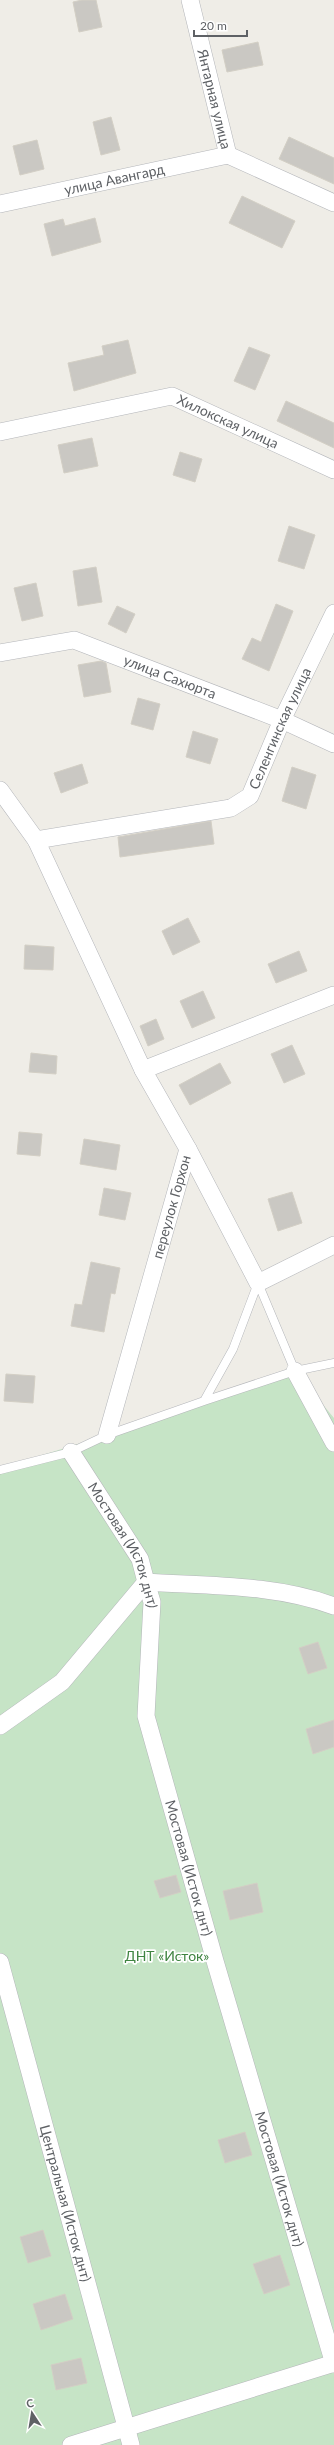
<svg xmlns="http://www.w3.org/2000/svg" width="334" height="2445" font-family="Lato,sans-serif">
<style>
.green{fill:#c6e4c6}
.building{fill:#cac8c3;stroke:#d3cfc5}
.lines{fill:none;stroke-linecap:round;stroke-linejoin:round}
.lane-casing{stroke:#b4b6ba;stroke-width:9}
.street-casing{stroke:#b4b6ba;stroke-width:18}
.lane{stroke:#fff;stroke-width:8}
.street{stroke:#fff;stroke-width:17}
.labels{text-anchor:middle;stroke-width:3.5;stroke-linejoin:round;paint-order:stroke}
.street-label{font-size:14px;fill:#5e6165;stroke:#fff}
.park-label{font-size:14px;fill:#3f8441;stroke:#fff}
</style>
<rect width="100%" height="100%" fill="#efede7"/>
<path class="green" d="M295,1371L334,1418V2445H0V1468L107,1435Z"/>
<path class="building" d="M82,0H96L102,27L79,32L73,2Z
M258,42L263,65L227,72L222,50Z
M111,117L120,150L101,155L93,122Z
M289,137L334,158V184L279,159Z
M37,140L44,169L20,175L13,146Z
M242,196L295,221L282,248L229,223Z
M95,218L101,242L52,256L44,224L63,219L65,226Z
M128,340L136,373L74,391L68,363L104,355L102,346Z
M249,347L270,355L255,390L234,381Z
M286,401L334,423V448L277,421Z
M92,438L98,466L64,473L58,445Z
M180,452L202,459L195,482L173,475Z
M289,526L315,535L304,569L278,561Z
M96,567L102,602L78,606L73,571Z
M36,583L43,616L22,621L14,588Z
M276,604L293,611L269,671L242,659L252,638L261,642Z
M117,606L135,614L126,633L108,624Z
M101,661L106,663L111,692L84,697L78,665Z
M138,698L160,704L153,730L131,724Z
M193,731L218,739L210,764L186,757Z
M82,764L88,783L61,793L54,773Z
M292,767L316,775L306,809L282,801Z
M211,821L214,844L120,857L118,837Z
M188,918L200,942L173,955L162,931Z
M25,945L54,947L53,970L24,969Z
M299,951L307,971L276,983L268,964Z
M203,991L215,1018L192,1028L180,1001Z
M156,1019L164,1039L148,1046L140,1026Z
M292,1045L305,1074L284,1083L271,1054Z
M31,1053L57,1056L56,1074L29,1072Z
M220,1063L231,1083L190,1105L179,1085Z
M19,1132L42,1134L40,1156L17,1154Z
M84,1139L120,1145L116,1170L80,1164Z
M104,1188L131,1193L125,1220L99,1215Z
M292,1192L302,1223L278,1231L268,1199Z
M91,1262L120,1268L115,1294L111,1293L104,1332L71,1326L75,1304L82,1305Z
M6,1374L35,1376L33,1403L4,1401Z
M318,1642L327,1668L308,1674L299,1648Z
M334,1720V1747L313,1754L306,1729Z
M176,1875L181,1892L160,1898L154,1881Z
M257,1883L263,1912L230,1920L223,1891Z
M245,2132L252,2155L225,2163L218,2140Z
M43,2230L51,2256L28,2263L20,2237Z
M280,2255L290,2285L264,2294L253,2264Z
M65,2294L73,2319L41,2330L33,2304Z
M81,2358L87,2383L56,2390L51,2365Z"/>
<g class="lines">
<g class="lane-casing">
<path id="lane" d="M258,1283L295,1371L334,1363
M204,1401L295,1371
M0,1470L71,1452L107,1435L204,1401L233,1349L258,1283"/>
</g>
<g class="street-casing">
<g id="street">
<path id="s1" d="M190,0L228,155L334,203"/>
<path id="s2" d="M0,204L228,155"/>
<path id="s3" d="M0,432L172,396L334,470"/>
<path id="s4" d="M0,653L74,640L282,720L334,744"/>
<path d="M0,790L36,840L143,1070"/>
<path id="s5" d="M36,840L231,808L250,796L282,720L334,613"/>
<path d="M188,1149L258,1283L334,1245"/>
<path d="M295,1371L334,1443"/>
<path id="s6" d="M107,1435L188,1149L143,1070L334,995"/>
<path id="s7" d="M71,1452L140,1559L146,1582L152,1602L146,1716L215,1961L334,2364"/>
<path d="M0,1726L62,1682L146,1582C208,1586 275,1584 334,1606"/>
<path id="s8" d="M0,1962L131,2445"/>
<path d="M71,2445L334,2363"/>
</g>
</g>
<use href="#lane" class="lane"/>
<use href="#street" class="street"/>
</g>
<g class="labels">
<g class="street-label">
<text dy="5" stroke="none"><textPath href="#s1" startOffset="102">Янтарная улица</textPath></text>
<text dy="5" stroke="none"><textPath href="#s2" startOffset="117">улица Авангард</textPath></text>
<text dy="5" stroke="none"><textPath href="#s3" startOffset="237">Хилокская улица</textPath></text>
<text dy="5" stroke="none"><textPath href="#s4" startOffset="178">улица Сахюрта</textPath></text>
<text dy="5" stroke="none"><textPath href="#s5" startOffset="294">Селенгинская улица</textPath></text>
<text dy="5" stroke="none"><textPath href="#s6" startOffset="237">переулок Горхон</textPath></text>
<text dy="5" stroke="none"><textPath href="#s7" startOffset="108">Мостовая (Исток днт)</textPath></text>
<text dy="5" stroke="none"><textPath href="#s7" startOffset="444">Мостовая (Исток днт)</textPath></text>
<text dy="5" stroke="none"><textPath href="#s7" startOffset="768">Мостовая (Исток днт)</textPath></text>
<text dy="5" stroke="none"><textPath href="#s8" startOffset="250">Центральная (Исток днт)</textPath></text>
</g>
<g class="park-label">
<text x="167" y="1961">ДНТ «Исток»</text>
</g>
</g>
<g transform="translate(32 2413) rotate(348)" stroke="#ffffff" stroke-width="3" paint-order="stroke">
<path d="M0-3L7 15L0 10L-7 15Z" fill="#5e6165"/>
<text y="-6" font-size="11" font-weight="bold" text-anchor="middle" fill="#5e6165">С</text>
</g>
<path d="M194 30v6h53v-6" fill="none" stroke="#5e6165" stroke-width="2"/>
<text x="200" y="30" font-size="12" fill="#5e6165" stroke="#ffffff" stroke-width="3" paint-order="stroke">20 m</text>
</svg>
